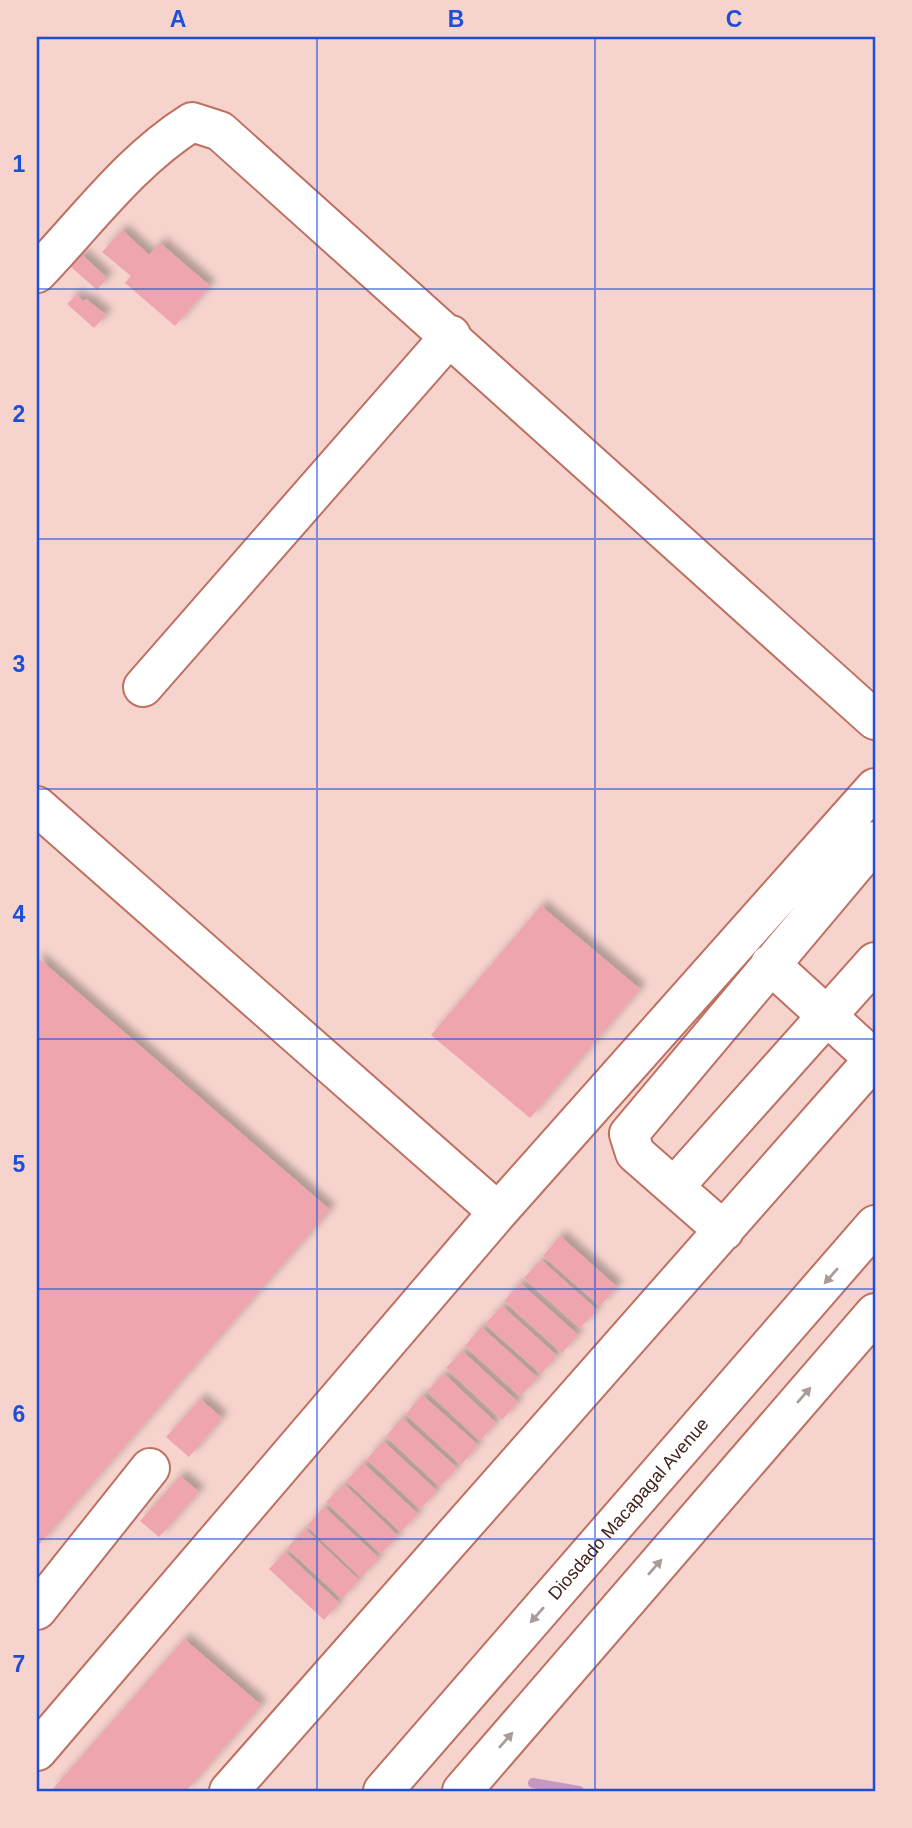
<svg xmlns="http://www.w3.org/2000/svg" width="912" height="1828" font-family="Helvetica,sans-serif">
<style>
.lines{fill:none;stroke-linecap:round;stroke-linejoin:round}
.stream{stroke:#ca95c1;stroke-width:10}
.building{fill:#eea5ad;filter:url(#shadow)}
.minor-casing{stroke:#be7061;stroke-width:42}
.major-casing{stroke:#be7061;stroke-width:42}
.minor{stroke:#fff;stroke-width:38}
.major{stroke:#fff;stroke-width:38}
.oneway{fill:#aa9b98}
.grid{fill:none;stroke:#1d4ed8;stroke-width:2;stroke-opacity:0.55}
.labels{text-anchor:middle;stroke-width:6;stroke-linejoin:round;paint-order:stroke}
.street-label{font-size:18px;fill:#41211a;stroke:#f6d3cc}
.neatline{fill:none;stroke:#1d4ed8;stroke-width:2.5}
.grid-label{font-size:23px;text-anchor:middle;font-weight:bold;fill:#1d4ed8}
</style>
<defs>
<filter id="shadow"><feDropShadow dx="6" dy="-6" stdDeviation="3.5" flood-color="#0004"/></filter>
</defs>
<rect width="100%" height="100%" fill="#f6d3cc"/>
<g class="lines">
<path class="stream" d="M533,1783L579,1791"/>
</g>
<path class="building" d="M122,230L149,255L160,243L210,286L175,326L125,283L131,276L102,252Z
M81,254L107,278L97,290L70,266Z
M76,295L84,302L86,299L106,315L94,328L67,304Z
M541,906L640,989L530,1118L431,1035Z
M37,957L330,1210L37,1547Z
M560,1236L617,1287L600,1306L543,1256Z
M541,1260L597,1310L580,1328L524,1278Z
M520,1283L578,1335L562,1353L504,1301Z
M502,1306L557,1356L541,1374L485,1324Z
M481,1327L538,1378L520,1396L465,1346Z
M462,1351L518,1402L502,1420L446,1368Z
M444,1374L496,1423L480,1441L427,1391Z
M422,1395L478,1445L461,1465L406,1414Z
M200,1399L222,1418L189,1457L166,1437Z
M402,1418L457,1468L440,1487L386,1436Z
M383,1441L437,1491L420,1509L367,1459Z
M363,1463L418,1514L401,1532L346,1481Z
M180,1476L199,1492L159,1537L140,1521Z
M344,1484L398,1536L381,1554L326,1502Z
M324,1507L379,1558L361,1578L307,1526Z
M305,1529L359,1580L342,1599L287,1548Z
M285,1552L339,1603L324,1620L269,1569Z
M184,1639L261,1705L186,1791H51Z"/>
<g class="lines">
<g class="minor-casing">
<path id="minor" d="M37,273C87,221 130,161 192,122L220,131L875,720
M143,687L451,335
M37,806L498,1212
M770,964L874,1059
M675,1186L875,962
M724,1231L635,1153L629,1134L875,841
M37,1610L150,1468
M37,1751L498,1212L875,788
M229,1791L875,1058"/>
</g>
<g class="major-casing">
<g id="major">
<path id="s1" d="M383,1791L875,1225"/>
<path d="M462,1791L875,1313"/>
</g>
</g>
<use href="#minor" class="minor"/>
<use href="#major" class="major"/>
</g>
<defs><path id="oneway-solid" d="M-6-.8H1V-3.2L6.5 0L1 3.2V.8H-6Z" transform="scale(1.75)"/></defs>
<g class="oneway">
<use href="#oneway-solid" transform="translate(831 1276) rotate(131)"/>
<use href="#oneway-solid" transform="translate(804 1395) rotate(-49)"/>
<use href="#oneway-solid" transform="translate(655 1567) rotate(-49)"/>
<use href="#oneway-solid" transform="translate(537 1615) rotate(131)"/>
<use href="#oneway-solid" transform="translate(506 1740) rotate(-49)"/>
</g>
<path class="grid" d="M317,37V1791M595,37V1791M37,289H875M37,539H875M37,789H875M37,1039H875M37,1289H875M37,1539H875"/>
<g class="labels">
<g class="street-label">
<text dy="6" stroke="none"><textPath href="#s1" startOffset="374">Diosdado Macapagal Avenue</textPath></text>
</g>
</g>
<rect width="912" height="1828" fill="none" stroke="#f6d3cc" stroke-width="77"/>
<rect x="38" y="38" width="836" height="1752" class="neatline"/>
<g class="grid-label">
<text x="178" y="27">A</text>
<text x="456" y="27">B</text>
<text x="734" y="27">C</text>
<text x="19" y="172">1</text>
<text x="19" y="422">2</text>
<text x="19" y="672">3</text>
<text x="19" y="922">4</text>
<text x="19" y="1172">5</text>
<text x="19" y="1422">6</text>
<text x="19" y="1672">7</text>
</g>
</svg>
